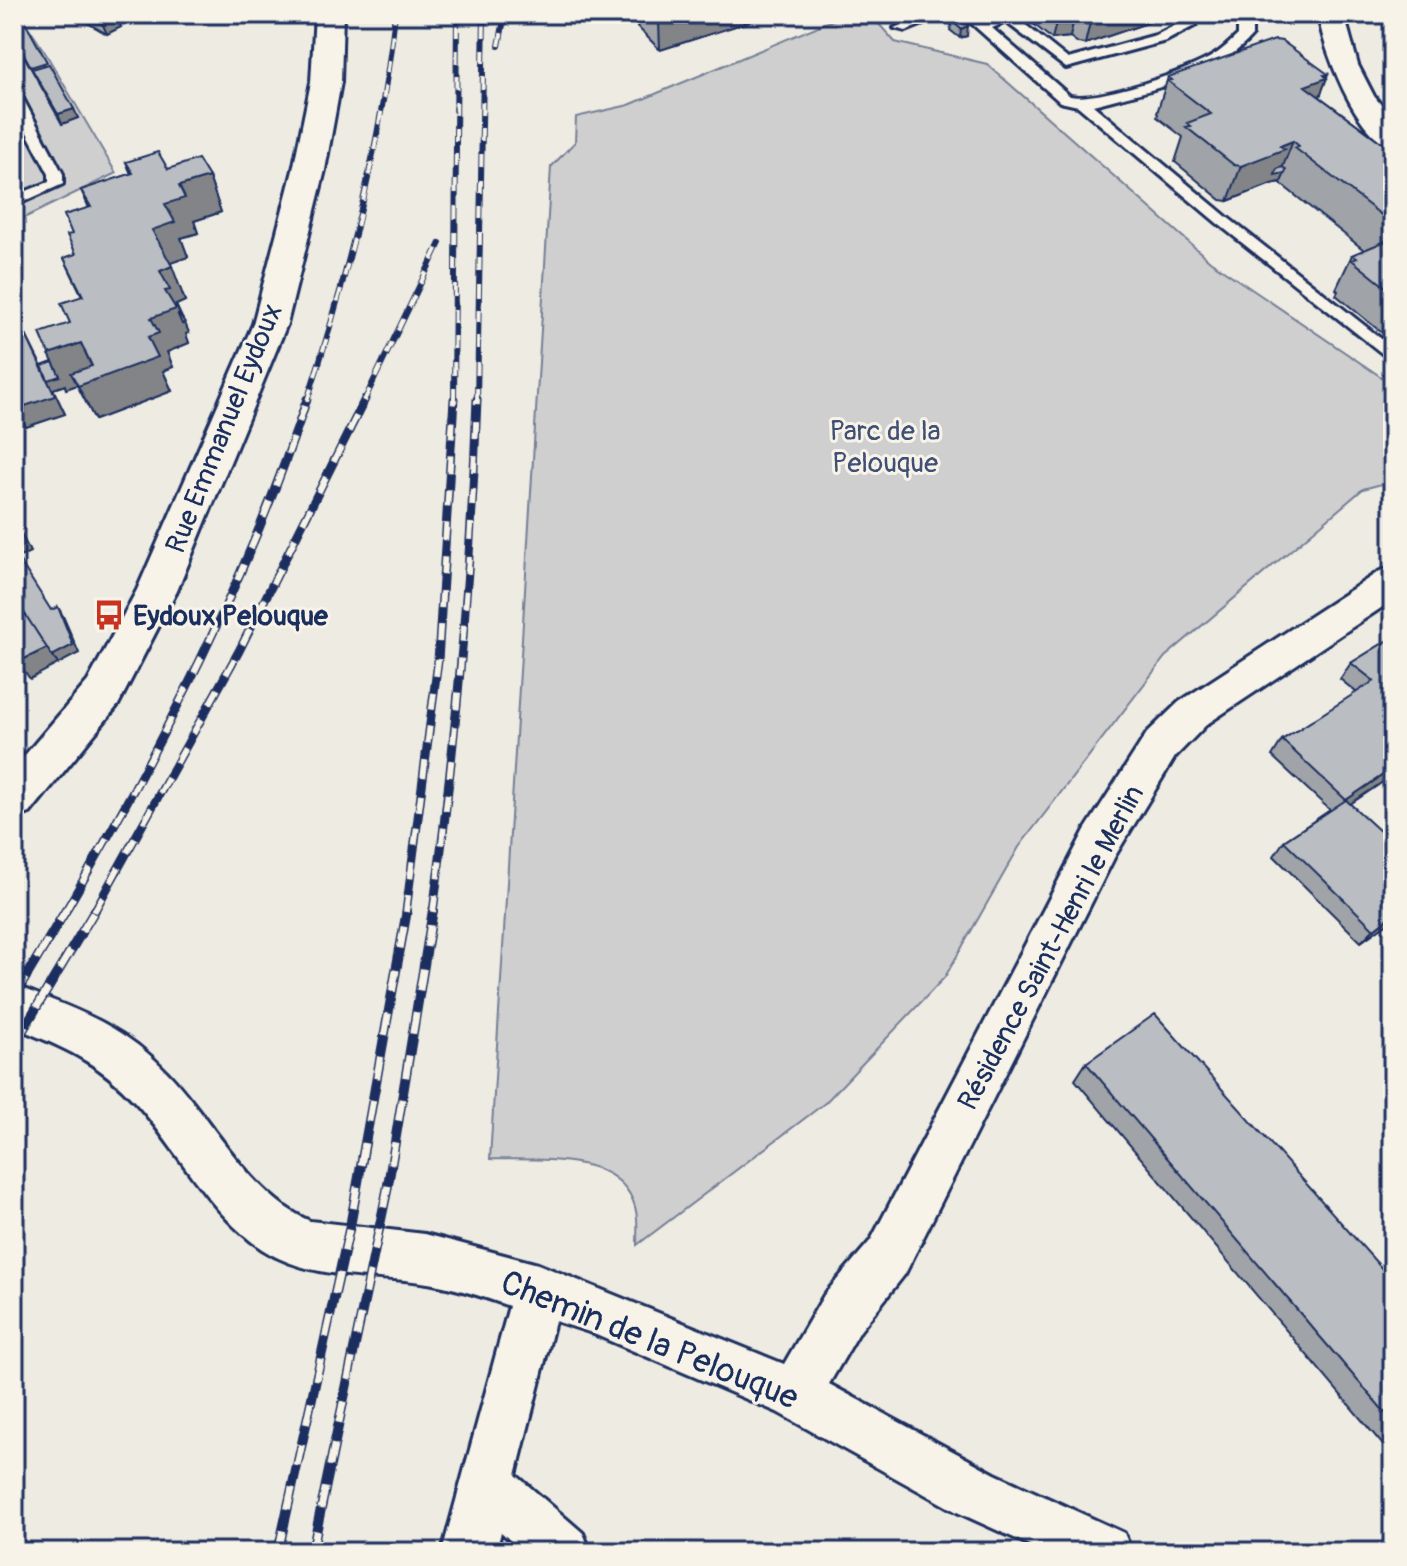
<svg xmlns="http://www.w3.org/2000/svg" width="1407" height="1566" font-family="Pangolin,sans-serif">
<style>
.green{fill:#cfcfcf;stroke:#757f96;stroke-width:2}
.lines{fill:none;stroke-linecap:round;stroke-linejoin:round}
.service-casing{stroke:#1b2f5e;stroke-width:6}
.minor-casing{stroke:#1b2f5e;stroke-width:6}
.tertiary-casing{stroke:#1b2f5e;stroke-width:6}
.service{fill:#f7f3e8;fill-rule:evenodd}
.minor{fill:#f7f3e8;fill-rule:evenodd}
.tertiary{fill:#f7f3e8;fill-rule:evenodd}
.rail-far2-casing{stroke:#1b2f5e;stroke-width:6}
.rail-far1-casing{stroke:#1b2f5e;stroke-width:9}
.rail-casing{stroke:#1b2f5e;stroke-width:10}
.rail-far2{stroke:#f7f3e8;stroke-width:4;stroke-dasharray:13;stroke-linecap:butt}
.rail-far1{stroke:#f7f3e8;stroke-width:6;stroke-dasharray:17;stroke-linecap:butt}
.rail{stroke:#f7f3e8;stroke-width:7;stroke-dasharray:22;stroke-linecap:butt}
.wall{fill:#a0a3a7;stroke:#1b2f5e;stroke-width:2}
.shaded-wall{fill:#828488;stroke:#1b2f5e;stroke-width:2}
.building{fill:#babdc2;stroke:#1b2f5e;stroke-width:2}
.labels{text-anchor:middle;stroke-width:6;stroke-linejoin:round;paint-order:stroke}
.street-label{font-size:28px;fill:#1b2f5e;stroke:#f7f3e8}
.park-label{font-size:28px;fill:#3f4f75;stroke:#f7f3e8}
.poi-label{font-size:28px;font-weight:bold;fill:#1b2f5e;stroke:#f7f3e8;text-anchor:start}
.near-street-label{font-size:34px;fill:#1b2f5e;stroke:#f7f3e8}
</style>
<rect width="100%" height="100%" fill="#eeebe2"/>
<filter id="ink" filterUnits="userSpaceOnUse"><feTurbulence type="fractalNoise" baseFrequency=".0125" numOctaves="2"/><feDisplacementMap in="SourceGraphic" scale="16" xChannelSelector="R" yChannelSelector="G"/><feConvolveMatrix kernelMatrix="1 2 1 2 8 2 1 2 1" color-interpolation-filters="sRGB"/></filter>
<g filter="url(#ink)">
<path class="green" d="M14,14H20L46,54L116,173L14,223Z
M847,14H870L895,42L987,64L1210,261L1393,385V481L1363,489L1165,657L1019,847L945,977L825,1103L637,1245C637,1231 639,1215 633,1201C613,1151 534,1161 490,1159L551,167L575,142L576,117L629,105Z"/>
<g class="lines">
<g class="service-casing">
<path id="service" d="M928,14H948L906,31L894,28Z
M961,14H976L985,22L1002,14H1012L1068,59L1156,35L1184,21L1181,14H1195L1196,25L1166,41L1066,68L1006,22L992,28L1070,96C1096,102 1190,71 1214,55C1223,50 1231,41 1238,35V14H1252V36C1214,79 1146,91 1093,105L1227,217L1393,348V362L1217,223L1078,106L1060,102Z
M14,91L21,95L63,174V184L14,206V196L49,182V174L14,108Z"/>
</g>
<g class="minor-casing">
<path id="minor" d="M1318,14H1344L1358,65L1374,96L1393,120V147C1356,137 1323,49 1318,14Z
M1393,567V600L1207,724L1175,757L1115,856L905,1274L860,1331L829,1384L995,1474L1124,1533L1132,1552H1045L957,1512L777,1412L589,1332L555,1321L516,1475L583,1533L591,1552H523L501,1532L496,1552H442L509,1306C481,1296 451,1286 421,1282C369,1275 308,1279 262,1249C209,1213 178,1150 136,1103C98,1061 65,1048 14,1027V985C74,1009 121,1023 167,1072C211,1117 250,1196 310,1221L425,1234L538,1264L784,1364L824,1295L871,1240L1085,830L1147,733L1179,702L1380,571Z"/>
</g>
<g class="tertiary-casing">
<path id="tertiary" d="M315,14H343L341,82L325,170L287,324L177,591L118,705L30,813L14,819V768L88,681L137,590L253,324L293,170L311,82Z"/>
</g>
<use href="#service" class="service"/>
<use href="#minor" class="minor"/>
<use href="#tertiary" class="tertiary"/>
<g class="rail-far2-casing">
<path id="rail-far2" d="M499,46L505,14
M307,401C348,275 381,146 395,14
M364,401L440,243
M454,401L457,14
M477,401L484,14"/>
</g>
<g class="rail-far1-casing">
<path id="rail-far1" d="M65,912C160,748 248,579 307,399
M94,912L239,651L365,399
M406,912L438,661L454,399
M433,912C456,742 471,571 477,399"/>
</g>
<g class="rail-casing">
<path id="rail" d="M14,997L66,910
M14,1045L95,910
M278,1552L351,1221L407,910
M312,1552L387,1191L433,910"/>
</g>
<use href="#rail-far2" class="rail-far2"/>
<use href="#rail-far1" class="rail-far1"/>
<use href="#rail" class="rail"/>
</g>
<path class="wall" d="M72,14H111L121,27L107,34Z
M625,14H773L660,50Z
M1021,14H1160L1159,19L1085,44L1078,43L1070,37L1052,39Z
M14,17L78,118L62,124L14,38Z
M959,18L967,36L960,38L950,30L952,21Z
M1328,74L1320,97L1393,151V342L1336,295L1338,291L1336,289L1352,255L1364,250L1281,184V182L1271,184L1228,201L1221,200L1175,162L1183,137L1157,117L1158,114L1157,113L1168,77Z
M126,162L209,177L221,212L194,221L198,233L181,238L188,257L170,263L185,301L176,305L189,333L186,334L189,343L167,352L173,367L163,371L172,391L95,420L77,385L66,389L65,385L53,389L65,414L26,427L20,416L42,366L53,362L82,296L64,258L76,254L72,234L89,208L81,190L131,174Z
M1393,637V775L1350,804L1393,919L1361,942L1274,856L1284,841L1330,810L1272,756L1282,740L1357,693L1340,679L1351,663Z
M1086,1063L1393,1281V1457L1075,1080Z"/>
<path class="shaded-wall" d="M686,14H773L660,50L659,22Z
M1058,14H1075L1070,37L1052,39Z
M1092,14H1160L1159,19L1085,44Z
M118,18L121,27L107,34L103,25Z
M968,26L967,36L960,38L961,29Z
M1328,74L1327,78L1313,113L1305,86Z
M74,109L78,118L62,124L58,114Z
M1293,141L1280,174L1285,173L1281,182L1271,184L1228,201L1241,166L1280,146Z
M209,177L221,212L194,221L198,233L181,238L188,257L165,265L152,230L165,204L179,186Z
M172,266L185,301L176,305L183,324L185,323L189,333L186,334L189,343L167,352L173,367L163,371L172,391L95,420L78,386L148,337L160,271Z
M25,333L48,379L60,376L49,354L81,343L97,378L66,389L65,385L53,389L65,414L26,427L20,416L14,418V402Z
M14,519L30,552L14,560Z
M58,607L63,616L79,653L58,664L52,656Z
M47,648L58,664L30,679L18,662Z
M1393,768V775L1334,815L1346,800Z
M1393,914V919L1361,942L1374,929Z"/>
<path class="building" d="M85,14H111L118,18L103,25Z
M651,14H686L659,22Z
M21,15L47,62L31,67L14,36V17Z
M959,18L968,26L961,29L952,21Z
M1275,40L1282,41L1328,74L1324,75L1327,78L1305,86L1393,151V224L1295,148L1299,146L1293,141L1280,146L1285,149L1241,166L1234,165L1186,127L1191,126L1187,123L1211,114L1168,81L1172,80L1168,77Z
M49,64L74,109L58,114L32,69Z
M158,152L168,169L198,159L209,177L179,186L185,198L165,204L175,222L152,230L172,266L160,271L170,290L165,291L176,309L151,318L159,333L148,337L158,357L78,386L71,373L92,366L81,343L49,354L40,333L70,323L61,303L83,296L64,258L76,254L67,235L72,234L64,215L91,207L81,190L133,173L126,162Z
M1283,167L1286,170L1285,173L1275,175L1277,169Z
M1393,238V293L1352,260L1357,258L1352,255Z
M178,315H180L185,323L182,324Z
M25,333L55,396L16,409L14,404V336Z
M53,362L60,376L48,380L42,366Z
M14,524L19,534L14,537Z
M14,552L51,610L58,607L73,645L52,656L14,597Z
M14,597L47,648L18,662L14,656Z
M1393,637V768L1346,800L1282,740L1374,681L1351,663Z
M1346,800L1393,843V914L1374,929L1284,841Z
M1155,1014L1393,1281V1422L1086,1063Z"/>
</g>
<defs>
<g id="bus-bare" transform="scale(2.4)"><path d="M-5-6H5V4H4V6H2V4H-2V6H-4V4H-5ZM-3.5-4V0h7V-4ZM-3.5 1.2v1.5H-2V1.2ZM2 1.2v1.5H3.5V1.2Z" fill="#c8321e" stroke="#f7f3e8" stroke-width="2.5" paint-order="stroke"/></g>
</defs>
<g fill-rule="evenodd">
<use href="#bus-bare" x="109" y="615"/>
</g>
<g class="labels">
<g class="street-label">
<text transform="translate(223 428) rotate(-68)" y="10">Rue Emmanuel Eydoux</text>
<text transform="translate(1050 947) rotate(-62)" y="10">Résidence Saint-Henri le Merlin</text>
</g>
<g class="park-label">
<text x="885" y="440">Parc de la<tspan x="885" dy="32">Pelouque</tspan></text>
</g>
<g class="poi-label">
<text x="133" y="625">Eydoux Pelouque</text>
</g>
<g class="near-street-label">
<text transform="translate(650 1339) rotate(22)" y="12">Chemin de la Pelouque</text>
</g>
</g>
<rect width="1407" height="1566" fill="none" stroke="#f7f3e8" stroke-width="48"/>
<rect x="24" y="24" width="1359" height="1518" fill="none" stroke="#1b2f5e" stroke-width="3" filter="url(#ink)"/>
</svg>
